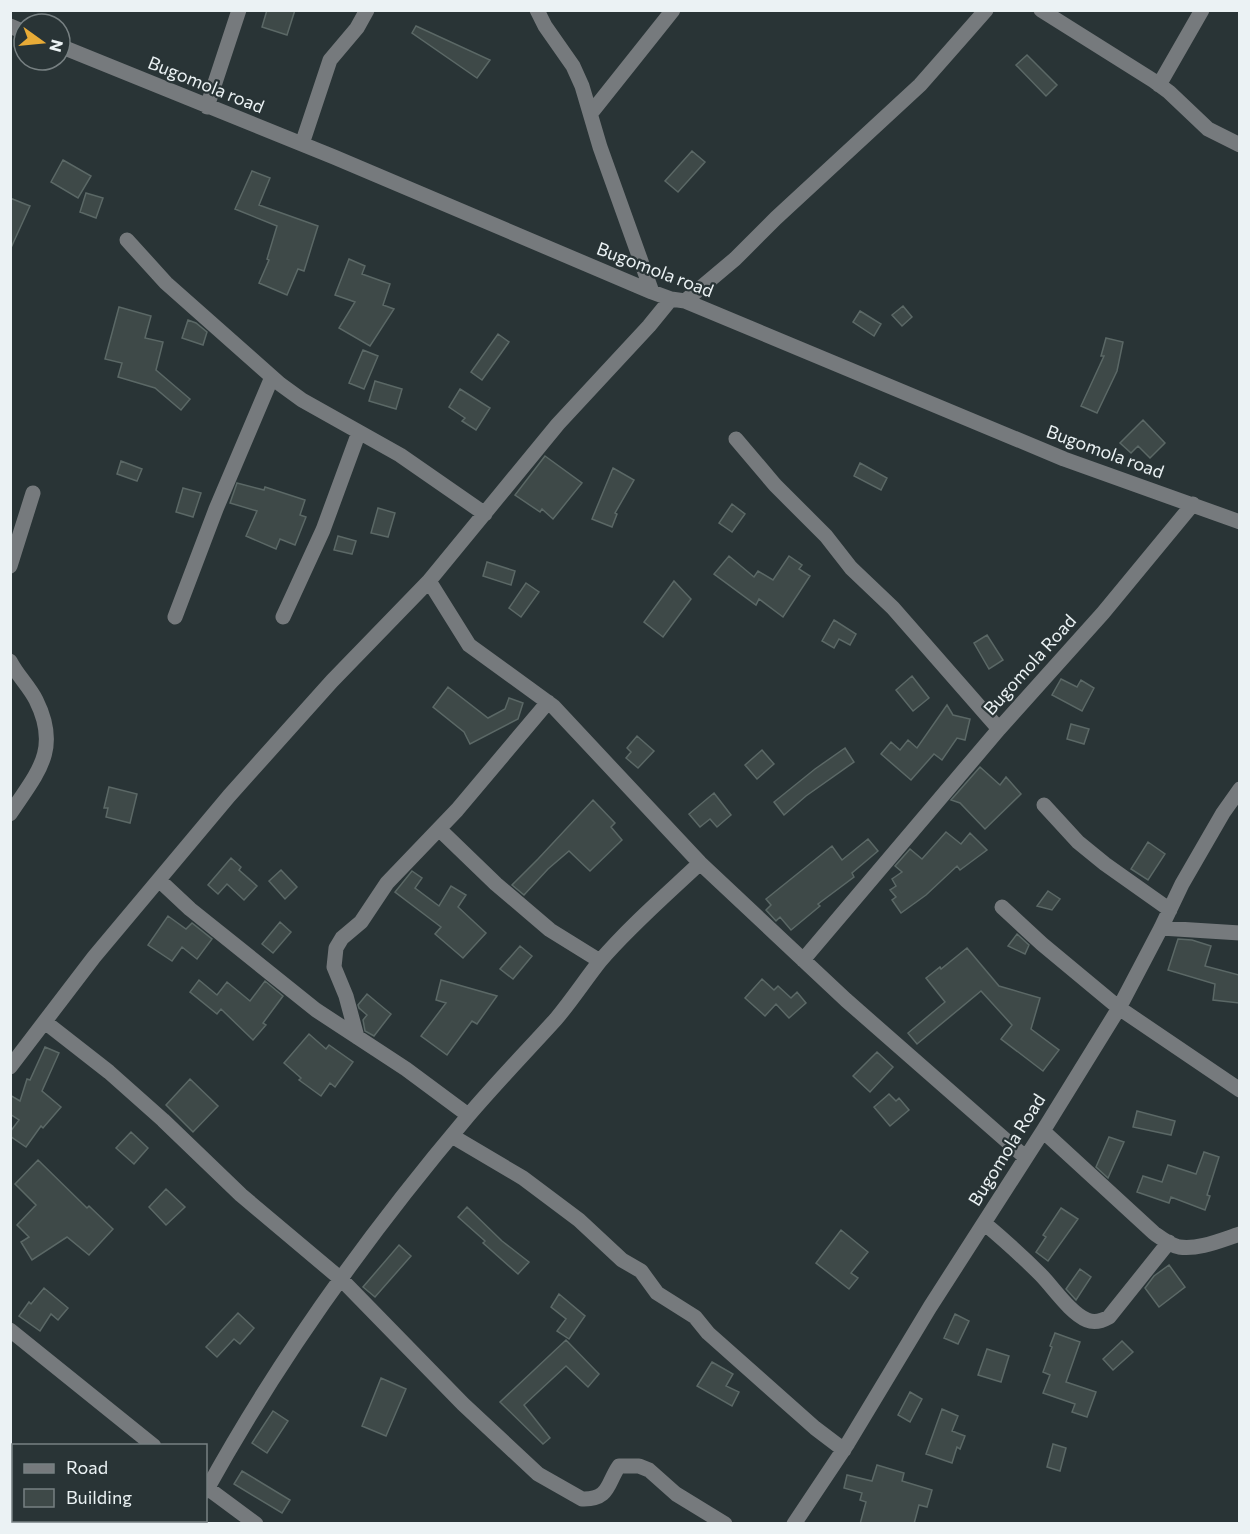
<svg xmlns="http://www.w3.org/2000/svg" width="1250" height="1534" font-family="Commissioner,sans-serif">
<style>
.building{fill:#3e4948;stroke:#5b6866;stroke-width:1.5}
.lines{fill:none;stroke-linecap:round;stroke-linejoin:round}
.minor{stroke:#767a7d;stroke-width:15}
.labels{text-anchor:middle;stroke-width:4.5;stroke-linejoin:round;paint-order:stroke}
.street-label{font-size:18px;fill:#ebf2f4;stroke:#293436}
</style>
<rect width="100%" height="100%" fill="#293436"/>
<path class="building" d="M267,10H295L287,35L262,27Z
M416,26L490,60L477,78L412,33Z
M1027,55L1057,85L1046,96L1016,65Z
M692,151L705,162L678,192L665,181Z
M63,160L91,176L78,198L51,182Z
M252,171L270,178L259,205L318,226L304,271L298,269L287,295L259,283L269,260L267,259L277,226L235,209Z
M86,193L103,198L96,218L80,212Z
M10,198L30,206L10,250Z
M349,259L365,266L362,274L390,284L383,305L394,309L370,346L339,328L355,302L335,295Z
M903,306L912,317L902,326L892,315Z
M119,307L151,316L145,338L163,342L156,370L190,399L181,410L155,388L118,377L122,363L105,359Z
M860,311L881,324L874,336L853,322Z
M188,320L196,323L207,332L203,345L182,338Z
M498,334L509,342L482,380L471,372Z
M1106,338L1123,342L1117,371L1097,413L1081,406L1104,356H1101Z
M363,350L378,356L364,389L349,383Z
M375,381L402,389L396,409L369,401Z
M460,389L490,408L476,430L462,421L465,418L449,407Z
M1143,420L1165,443L1150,458L1138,446L1131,453L1120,443Z
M545,456L582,483L553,519L542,509L540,512L515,495Z
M121,461L142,469L137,481L117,474Z
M860,463L887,478L881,490L854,476Z
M613,468L634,480L615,513L617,514L612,527L592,519Z
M237,483L264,490L265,487L305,500L300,515L306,517L295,545L280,539L276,549L246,536L257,511L230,503Z
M183,488L201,493L193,517L176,512Z
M732,504L745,514L732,532L719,523Z
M378,508L395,513L388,537L371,533Z
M338,536L356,541L352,554L334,550Z
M729,556L754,577L758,571L773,580L789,556L802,565L799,569L810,576L783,617L759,599L756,605L714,574Z
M487,562L515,571L511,585L483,576Z
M674,581L691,599L663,637L644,622Z
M526,583L539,592L521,617L509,608Z
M834,620L856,634L850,645L839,639L834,648L822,641Z
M987,635L1003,660L989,669L974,643Z
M912,676L929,698L913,711L896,690Z
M1061,679L1077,687L1081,680L1094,688L1082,711L1052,695Z
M448,687L488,718L505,709L509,698L523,703L518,719L470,744L464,732L433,707Z
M947,705L953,715L970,719L965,740L957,738L942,760L934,754L911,780L881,754L891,742L900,750L908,740L917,748Z
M1071,724L1089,729L1084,744L1067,739Z
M637,736L654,751L638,768L626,758L631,752L627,748Z
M845,748L854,762L806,796L784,815L774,802L815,769Z
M762,750L774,764L757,779L745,765Z
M980,767L1000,785L1006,777L1021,794L985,829L960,803L951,800Z
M109,787L137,794L130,823L106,817L108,808H104Z
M714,793L731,815L717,827L710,819L700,827L689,814Z
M593,800L615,823L611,827L622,840L590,871L569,851L548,869L524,895L512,885L538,859Z
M946,832L961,844L970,833L987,850L960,870L957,866L926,895L901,913L892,900L896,897L890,890L896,886L892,879L902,872L895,866L910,849L922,859Z
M868,839L878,851L852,873L854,877L818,904L820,906L791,930L780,917L776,921L766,910L771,905L766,899L832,846L842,860Z
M1148,842L1165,854L1148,880L1131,869Z
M231,858L241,867L239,870L257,886L244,900L227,884L218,894L208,885Z
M281,870L297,887L285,899L269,881Z
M412,871L422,878L415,888L439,906L451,886L466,895L458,907L486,933L463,958L435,934L441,927L395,892Z
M1048,891L1060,899L1052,910L1037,906Z
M168,916L186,929L192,923L212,939L197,959L182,947L172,961L148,945Z
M280,922L291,932L273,953L262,944Z
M1017,934L1029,945L1025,954L1008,946Z
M1178,939L1192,940L1211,946L1205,966L1239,975V1003L1213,1000L1215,984L1168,970Z
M520,946L532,956L513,979L500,969Z
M967,948L999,986L1040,998L1031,1029L1059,1050L1043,1071L1001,1039L1012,1025L981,991L917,1044L908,1033L945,1002L926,978L940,967L941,969Z
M762,979L774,990L778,986L791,998L797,992L806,1003L789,1018L776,1004L765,1016L745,998Z
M199,980L217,995L227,982L250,1001L265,981L283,996L263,1023L266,1025L253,1040L221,1009L217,1014L190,992Z
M441,980L497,996L477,1024L472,1021L447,1055L421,1036L446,1003L436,1000Z
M367,994L391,1014L374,1036L365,1031L363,1020L367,1015L359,1008L358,1005Z
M309,1034L326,1049L329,1045L353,1062L335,1087L330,1083L321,1096L299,1080L301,1078L284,1063Z
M45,1047L59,1053L42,1091L61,1107L43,1128L41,1126L26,1147L10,1136V1132L19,1120L10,1114V1095L20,1101L27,1079L30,1080Z
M877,1052L893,1067L870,1092L853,1076Z
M190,1079L218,1106L193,1132L166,1105Z
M889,1094L896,1101L899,1098L909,1110L890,1126L874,1107Z
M1137,1111L1175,1121L1171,1135L1133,1127Z
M131,1132L148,1148L134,1164L116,1148Z
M1109,1137L1124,1142L1108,1178L1096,1167Z
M1204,1152L1219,1157L1207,1195L1210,1196L1205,1210L1171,1197L1169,1203L1137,1192L1143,1176L1162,1182L1168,1165L1196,1174Z
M38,1160L87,1208L89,1206L113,1229L89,1255L67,1237L32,1260L21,1242L29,1237L17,1225L36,1205L15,1184Z
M166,1189L185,1207L166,1225L149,1207Z
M467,1207L502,1241L529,1262L518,1274L483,1243L485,1241L458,1217Z
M1061,1208L1078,1219L1048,1261L1036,1252L1046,1237L1043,1235Z
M841,1230L868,1252L851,1273L858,1278L849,1289L816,1263Z
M399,1245L411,1256L375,1297L363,1287Z
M1169,1265L1185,1287L1159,1307L1145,1288L1154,1276Z
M1080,1269L1091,1277L1076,1300L1066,1289Z
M44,1288L68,1308L58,1320L51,1314L40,1331L19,1316L29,1302L31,1304Z
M559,1294L585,1316L569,1339L557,1331L566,1319L551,1307Z
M238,1313L254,1328L240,1344L234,1339L217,1357L206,1347Z
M955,1314L969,1321L958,1344L944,1338Z
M1055,1333L1080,1342L1066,1382L1096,1392L1087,1417L1072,1412L1075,1404L1043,1393L1050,1375L1043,1372L1052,1347L1050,1346Z
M566,1340L599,1374L588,1387L566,1366L524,1405L550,1438L543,1444L500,1402Z
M1122,1341L1133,1352L1113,1370L1103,1359Z
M987,1349L1009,1356L1001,1382L978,1375Z
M712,1362L733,1374L726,1386L739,1392L732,1406L697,1386Z
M381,1378L406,1389L386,1436L362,1426Z
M910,1392L922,1399L910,1422L898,1415Z
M942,1409L958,1416L952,1431L965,1436L960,1449L957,1447L952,1463L926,1454Z
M273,1411L288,1421L267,1453L252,1443Z
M1053,1444L1066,1448L1060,1471L1047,1467Z
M877,1465L904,1473L902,1481L932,1490L927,1507L919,1505L914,1524H860L866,1502L860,1500L862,1493L844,1488L847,1475L872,1481Z
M242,1471L290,1500L282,1513L234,1484Z"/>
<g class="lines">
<path class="minor" d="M537,10L545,26L573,66L582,86L600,147L652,292
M1041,10L1154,81L1169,92L1208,129L1240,145
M10,26L24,32
M60,46L334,157L652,292L671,299L685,301L1064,459L1240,522
M1159,85L1202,10
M207,107L239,10
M591,113L673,10
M302,144L330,60L357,28L367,10
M127,240L166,283L280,384L302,400L400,455L485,514
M685,301L735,259L776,218L920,85L986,10
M736,439L775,485L826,536L851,568L893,608L999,729
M10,566L33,493
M429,581L469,645L553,706L700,863L846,1000L1025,1157
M175,617L216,509L272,377
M283,617L323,530L359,432
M10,661C17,675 29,686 36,700C61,750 37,773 10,814
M1044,805L1078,842L1105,864L1170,910
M439,829L496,884L550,930L600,961
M159,880L190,909L316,1010L406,1069L468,1115
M1002,907L1042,944L1119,1008L1240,1090
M1161,928L1240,933
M803,960L999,729L1103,613L1193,504
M45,1022L109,1072L163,1120L241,1195L342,1280L463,1404L538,1474L582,1499C610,1500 607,1483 619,1466H639L649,1470L676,1494L725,1524
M357,1037L346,996L334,967L336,948L342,938L361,922L387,883L457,810L548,702
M10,1067L94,957L229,796L332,681L429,581L558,424L649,326L671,299
M1043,1131L1154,1233C1161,1238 1170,1245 1179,1247C1199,1250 1221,1240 1240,1234
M452,1136L523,1178L579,1220L622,1260L641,1271L657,1293L695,1317L708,1333L815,1428L844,1450
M984,1223C1003,1239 1022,1256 1040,1274C1053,1287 1070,1313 1087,1320C1094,1323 1102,1321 1109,1317L1169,1242
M10,1330L154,1446
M206,1487L256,1524
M206,1491C279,1358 370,1232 468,1116C496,1083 527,1051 556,1019C572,1000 585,980 600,961C630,926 666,895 700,863
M188,1524L190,1520
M794,1524L848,1443L930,1307L1043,1131L1119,1008L1161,928L1182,884L1223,813L1240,789"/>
</g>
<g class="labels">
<g class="street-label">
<text transform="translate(206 85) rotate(22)" y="6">Bugomola road</text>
<text transform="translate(655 270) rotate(21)" y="6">Bugomola road</text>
<text transform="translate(1105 452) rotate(20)" y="6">Bugomola road</text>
<text transform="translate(1030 665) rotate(-48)" y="6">Bugomola Road</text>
<text transform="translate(1007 1150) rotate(-58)" y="6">Bugomola Road</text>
</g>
</g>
<rect width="1250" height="1534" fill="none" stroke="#ebf2f4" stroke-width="24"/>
<rect x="12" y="1444" width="195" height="78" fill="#293436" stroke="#778082" stroke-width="1.5"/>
<rect x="24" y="1464" width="30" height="9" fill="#767a7d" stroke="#778082" stroke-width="1.5"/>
<text x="66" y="1474" font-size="18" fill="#ebf2f4">Road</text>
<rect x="24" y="1489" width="30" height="18" fill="#3e4948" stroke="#778082" stroke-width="1.5"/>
<text x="66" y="1504" font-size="18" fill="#ebf2f4">Building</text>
<g transform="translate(42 42) rotate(105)"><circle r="28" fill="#293436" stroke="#778082" stroke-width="1.5"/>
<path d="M0-4.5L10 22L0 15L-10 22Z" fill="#e8ab37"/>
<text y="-9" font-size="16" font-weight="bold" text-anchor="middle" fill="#ebf2f4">N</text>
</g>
</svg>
